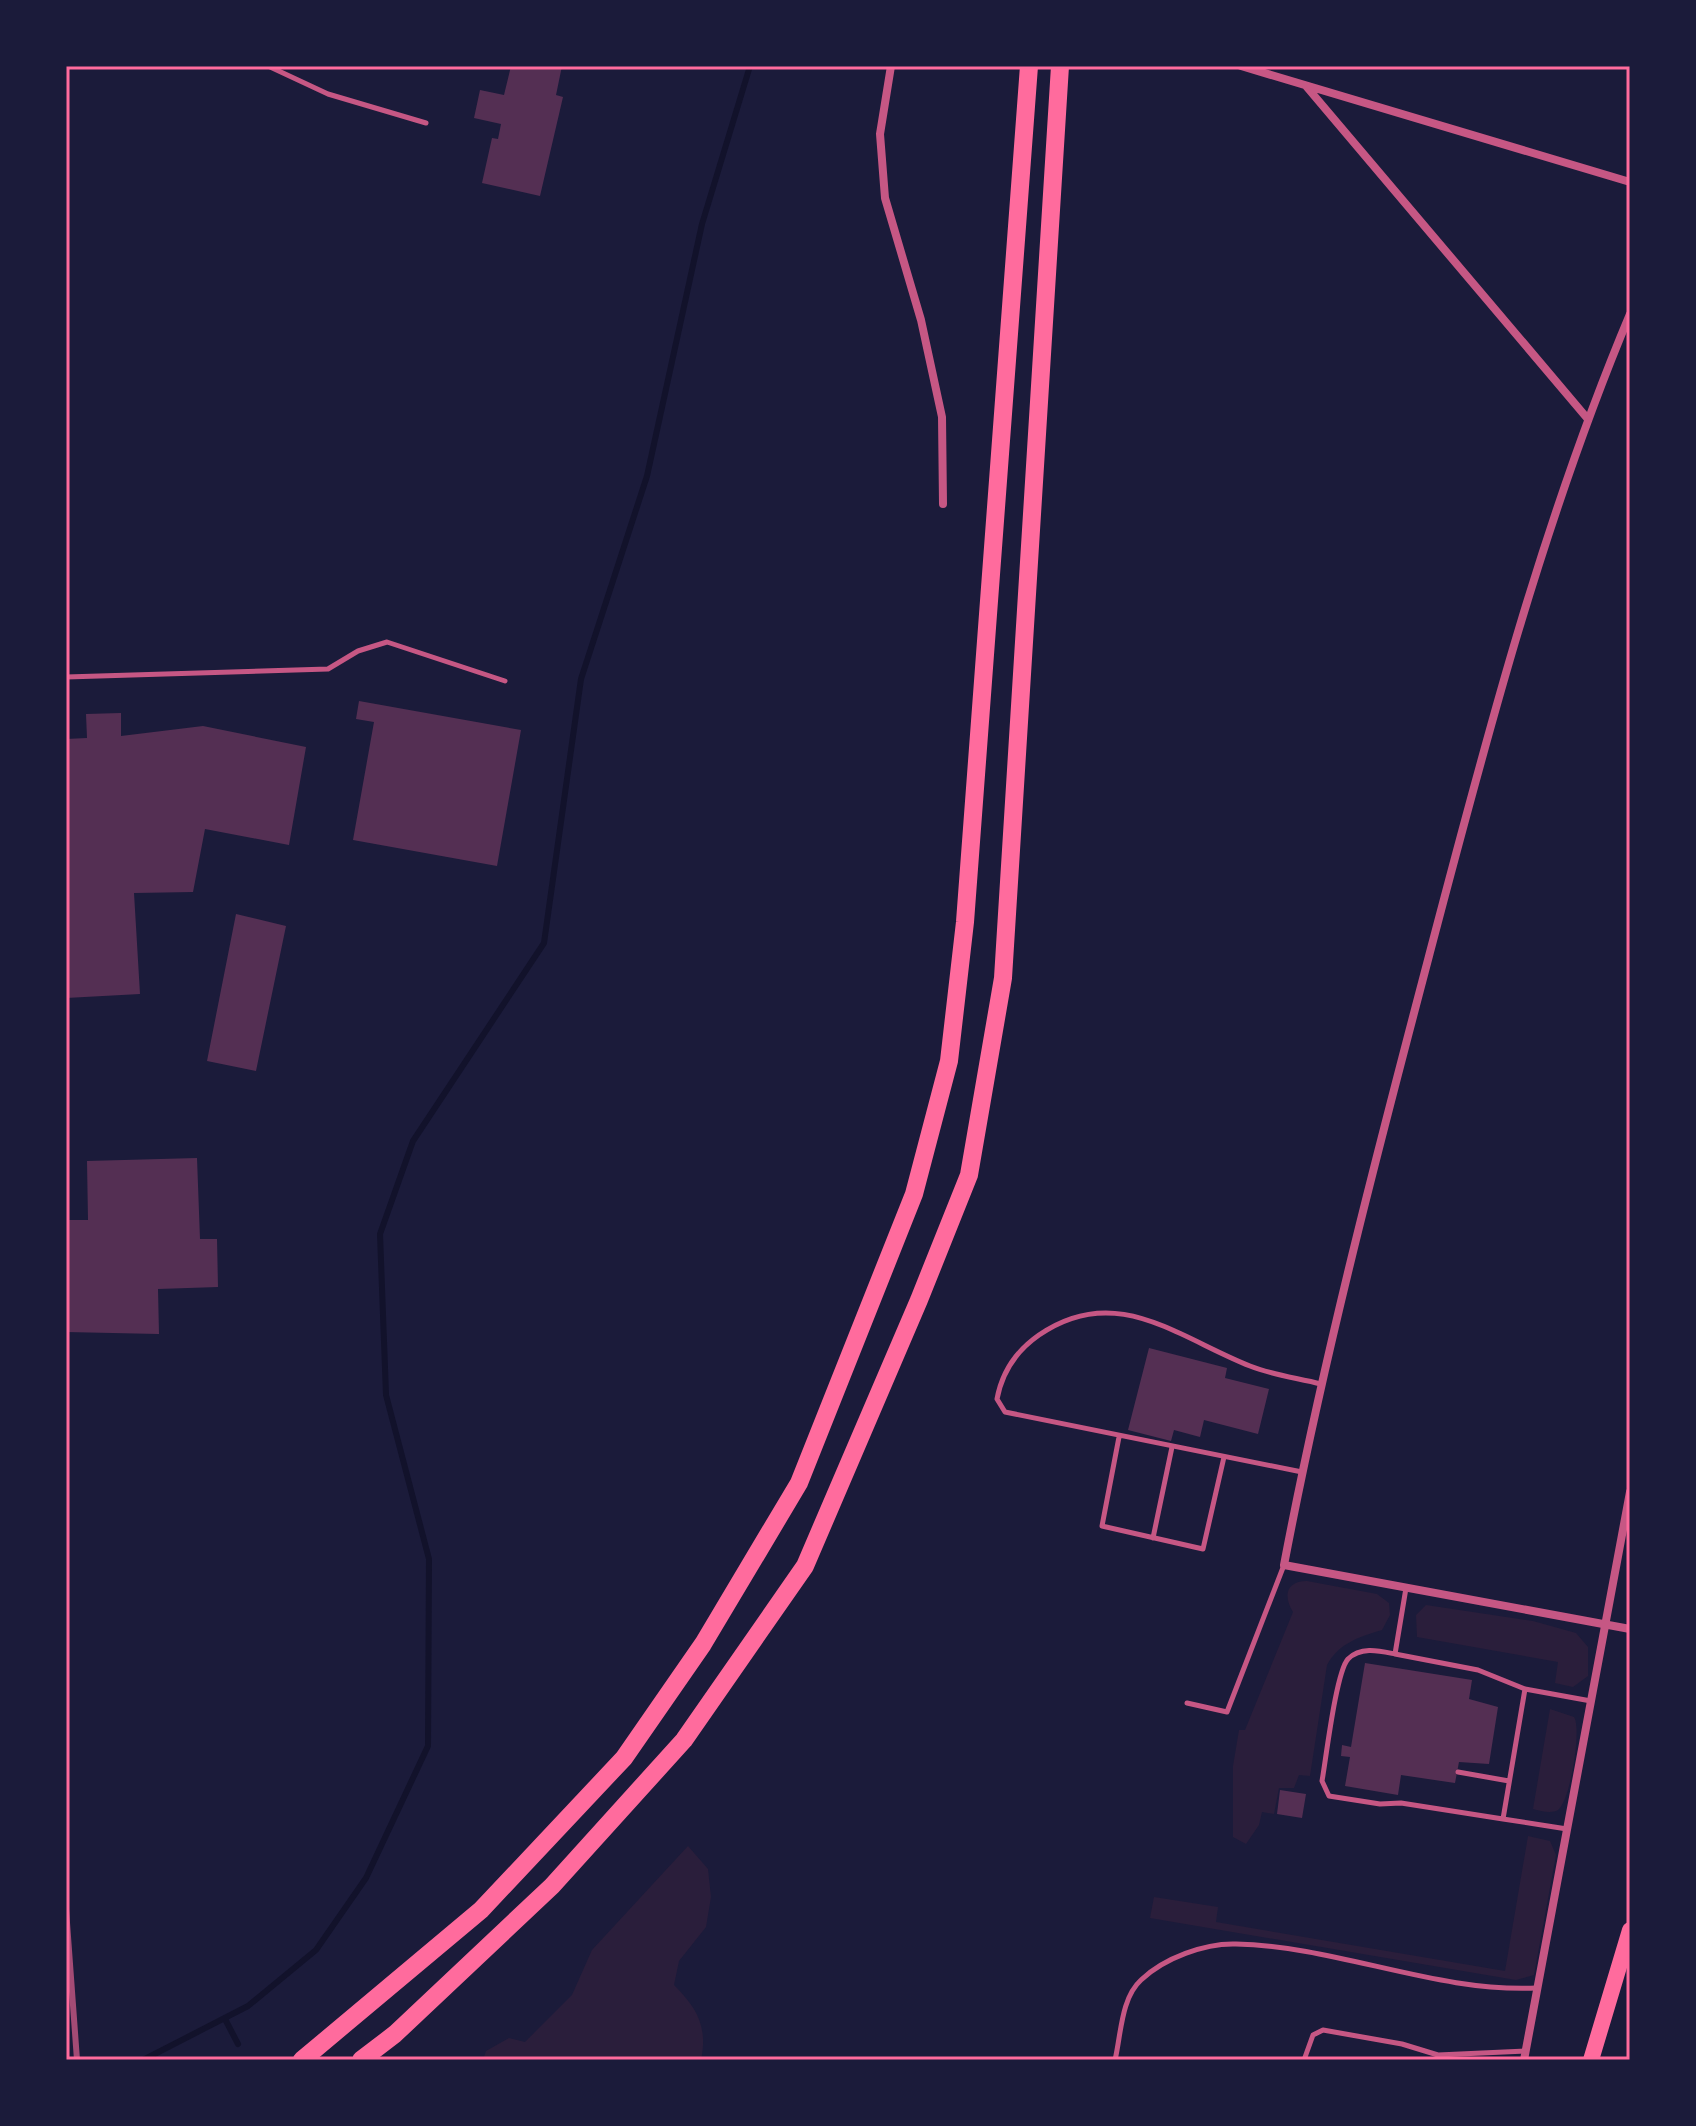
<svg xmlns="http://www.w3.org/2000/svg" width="1696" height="2126" font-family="'DM Sans',sans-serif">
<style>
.green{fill:#2a1e3b}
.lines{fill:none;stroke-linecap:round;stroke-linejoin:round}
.stream{stroke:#12122b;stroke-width:6}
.building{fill:#542f53}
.service{stroke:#c65784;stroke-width:5}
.minor{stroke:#c65784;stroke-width:8}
.trunk{stroke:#ff6b9d;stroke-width:16}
.motorway{stroke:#ff6b9d;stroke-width:18}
.rail{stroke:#a44b75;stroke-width:6}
.neatline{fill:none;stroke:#ff6b9d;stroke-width:3}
</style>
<rect width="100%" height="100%" fill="#1b1b3a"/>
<path class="green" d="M1307,1581L1377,1594L1389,1603L1390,1615L1382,1630C1359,1637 1339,1643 1327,1665L1310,1776L1299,1775L1294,1788H1279L1274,1814L1262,1812L1259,1825L1246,1844L1233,1837V1766L1239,1730H1245L1293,1612C1283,1596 1286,1581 1307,1581Z
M1426,1605L1533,1621L1576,1633L1588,1647V1676L1573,1687L1555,1683L1558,1662L1417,1637L1416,1615Z
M1550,1709L1574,1717C1582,1729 1570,1802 1558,1810C1551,1814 1541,1811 1533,1809Z
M1528,1836L1550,1841L1556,1855L1534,1975L1516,1980L1150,1918L1154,1897L1218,1907L1216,1922L1505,1971Z
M688,1846L708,1869L711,1897L706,1927L679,1961L674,1985C697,2008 708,2027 701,2060H483L486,2051L509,2038L525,2042L572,1995L592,1950Z"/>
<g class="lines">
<path class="stream" d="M225,2019L238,2044
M143,2060L248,2006L316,1950L366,1878L428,1746L429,1559L386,1395L380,1234L413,1141L544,943L581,679L647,476L702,224L750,66"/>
</g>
<path class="building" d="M511,66H562L556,95L563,97L540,196L482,183L492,138L498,139L501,124L474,118L480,90L504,95Z
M359,701L521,730L497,866L353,840L374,722L356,719Z
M121,713V736L203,726L306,747L289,845L205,829L193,892L134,893L140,994L66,998V739L87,738L86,714Z
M236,914L286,926L256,1071L207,1061Z
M197,1158L200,1239H217L218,1287L158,1289L159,1334L66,1332V1220H88L87,1161Z
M1149,1348L1227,1368L1225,1378L1269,1389L1258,1434L1204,1420L1200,1437L1174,1430L1171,1441L1128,1430Z
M1365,1663L1472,1680L1469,1699L1498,1707L1489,1764L1459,1762L1455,1783L1401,1775L1398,1795L1345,1786L1350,1757L1341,1756L1342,1745L1351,1747Z
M1280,1790L1306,1794L1302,1818L1277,1814Z"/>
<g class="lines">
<path class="service" d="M268,66L328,94L426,123
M66,677L328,669L358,651L387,642L505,681
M1119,1437L1102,1526L1203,1549L1224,1457
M1302,1472L1005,1412L997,1399C1002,1372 1016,1351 1039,1335C1116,1282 1177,1337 1250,1366C1272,1375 1298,1378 1321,1384
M1153,1538L1172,1447
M1406,1588L1395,1654L1478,1670L1525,1689L1591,1701
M1395,1654C1380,1651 1361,1646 1348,1659C1336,1672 1326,1759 1322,1781L1329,1796L1380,1804L1401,1803L1503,1819
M1525,1689L1503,1819L1567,1829
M1187,1703L1227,1712L1284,1565
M1458,1772L1509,1781
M1115,2060C1121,2035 1121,1998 1141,1980C1164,1958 1205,1943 1236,1944C1337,1946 1436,1993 1537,1988
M1304,2060L1313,2035L1323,2030L1402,2044L1438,2055L1526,2051"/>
<path class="minor" d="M891,66L880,134L885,198L921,320L942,417L943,504
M1241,66L1630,182
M1306,86L1587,418
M1630,314C1543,521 1486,739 1429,956C1376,1157 1323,1360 1284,1565L1630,1629
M1524,2060L1630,1492"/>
<path class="trunk" d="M1591,2060L1630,1930"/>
<path class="motorway" d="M302,2060L481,1910L624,1758L703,1644L799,1483L914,1194L949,1061L965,922L1029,66
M361,2060L395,2034L552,1886L684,1740L805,1566L919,1300L969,1175L1003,978L1060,66"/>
<path class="rail" d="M66,1909L77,2060"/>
</g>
<rect width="1696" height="2126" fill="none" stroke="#1b1b3a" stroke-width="136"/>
<rect x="68" y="68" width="1560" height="1990" class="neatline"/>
</svg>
